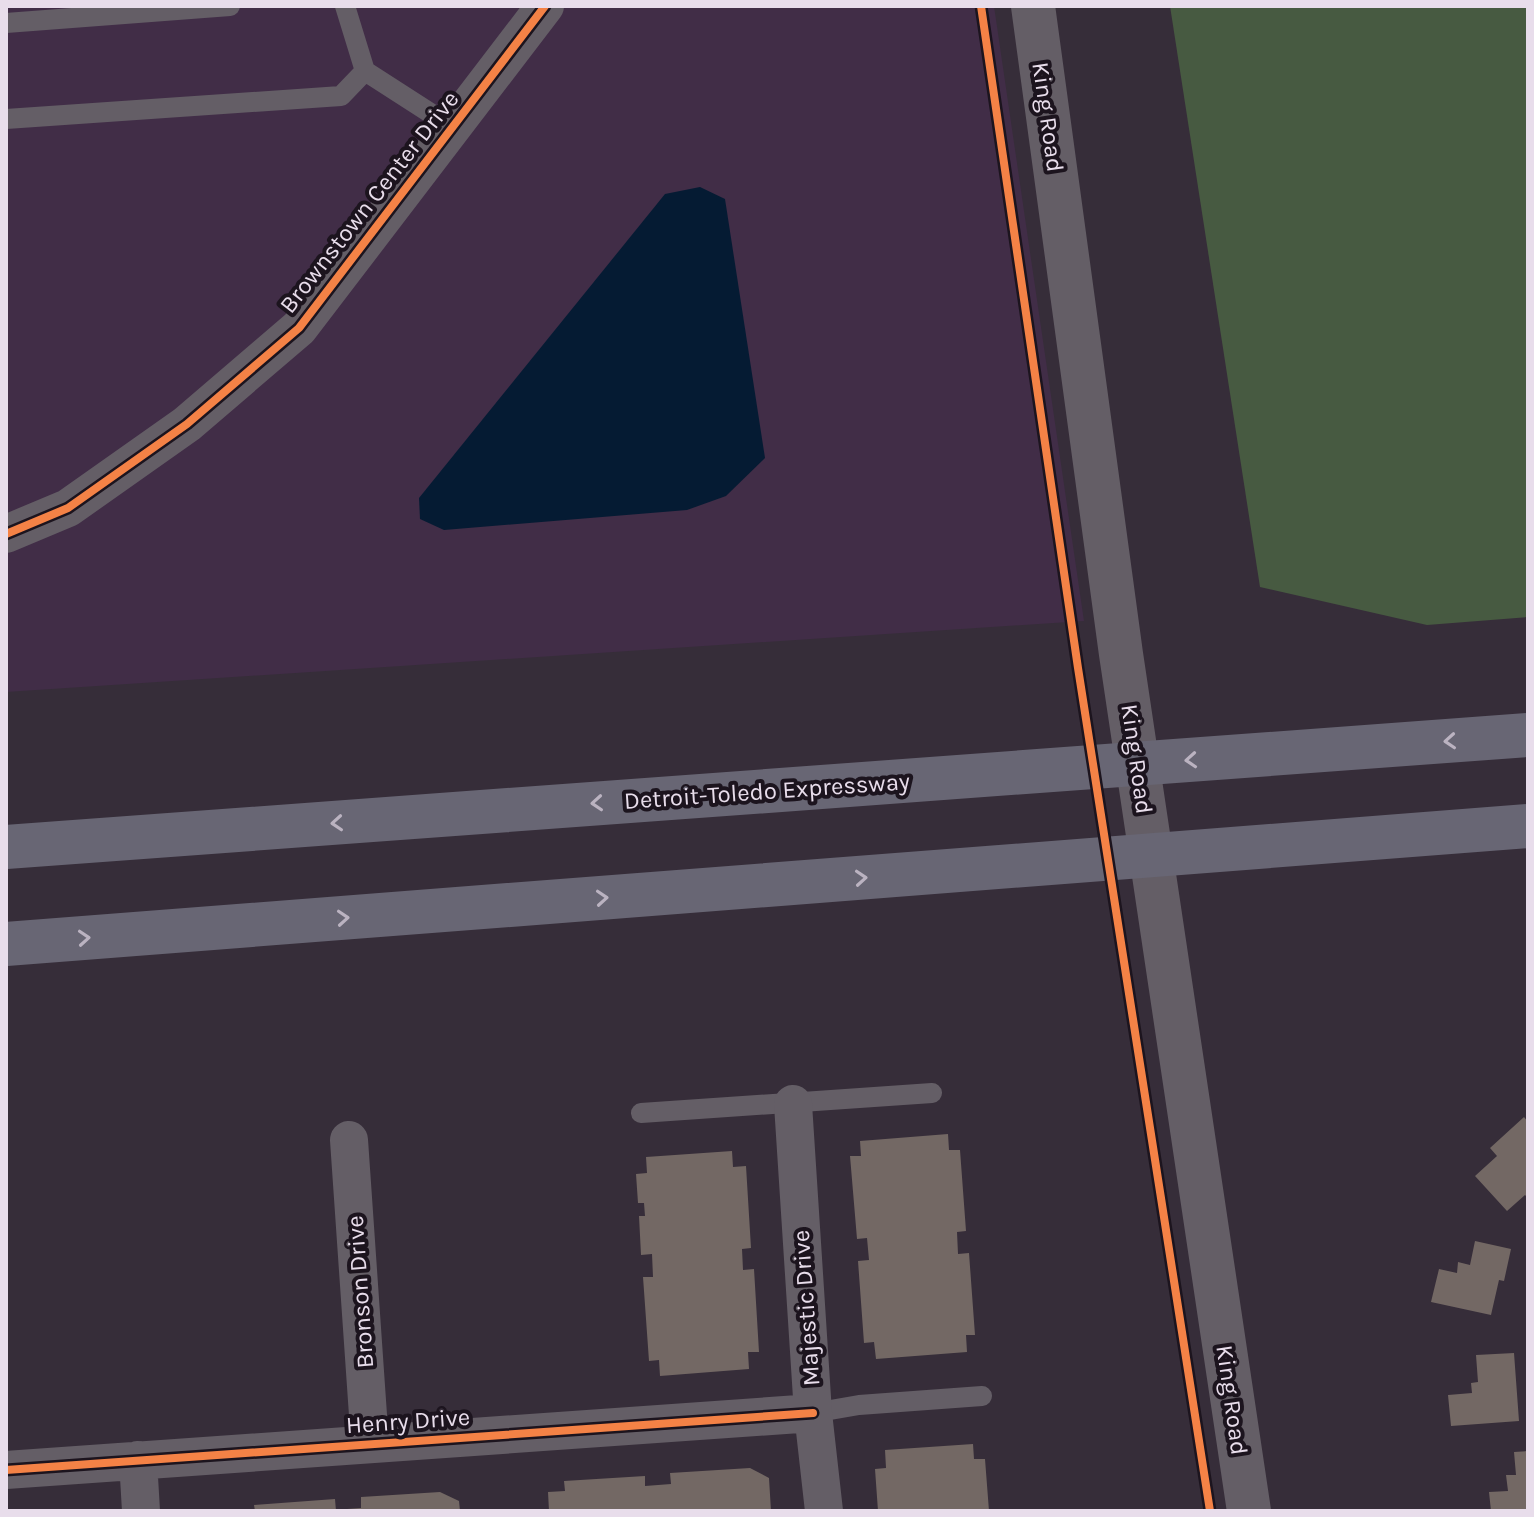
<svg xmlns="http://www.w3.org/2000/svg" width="1534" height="1517" font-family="Karla,sans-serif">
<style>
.built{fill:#412d47}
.green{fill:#475a41}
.water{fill:#051b33}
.building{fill:#736864}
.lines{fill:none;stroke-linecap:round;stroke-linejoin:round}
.service{stroke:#645e66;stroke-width:20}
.minor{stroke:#645e66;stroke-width:38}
.secondary{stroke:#645e66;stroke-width:44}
.motorway{stroke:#686674;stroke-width:44}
.cycleway-casing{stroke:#1c141e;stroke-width:13}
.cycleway{stroke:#f48246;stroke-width:8}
.oneway{stroke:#bbb3c1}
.labels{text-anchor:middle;stroke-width:8;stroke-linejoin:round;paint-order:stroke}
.street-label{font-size:24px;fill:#e8ddeb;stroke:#1c141e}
</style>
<rect width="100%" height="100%" fill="#362d39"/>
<path class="built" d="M6,6H994L1084,621L6,692Z"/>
<path class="green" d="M1170,6H1528V617L1427,625L1260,587Z"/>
<path class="water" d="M700,187L725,199L765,458L726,496L687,510L444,530L420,519L419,498L665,194Z"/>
<path class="building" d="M1524,1117L1528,1122V1198L1525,1195L1507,1211L1475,1176L1497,1156L1490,1148Z
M948,1134L949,1150H960L966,1231L957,1232L958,1254L969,1253L975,1335H966L967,1352L876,1359L874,1342L864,1343L858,1261L869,1260L867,1238L857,1239L850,1156H861L860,1141Z
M732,1151L733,1167L746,1166L751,1248L742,1249L743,1270L754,1269L759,1352H748L749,1369L660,1376L659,1360L649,1361L643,1277H653L652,1254L641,1255L639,1216H645L644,1203H638L636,1174L647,1173L646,1157Z
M1475,1241L1511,1249L1504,1281L1499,1280L1491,1315L1431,1302L1439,1269L1457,1273L1458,1262L1470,1265Z
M1514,1353L1519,1421L1451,1426L1448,1395L1472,1393L1471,1383L1478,1382L1476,1355Z
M973,1444L974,1459H985L989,1511H878L875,1469L886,1468L885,1450Z
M1528,1451V1511H1491L1489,1492L1508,1491L1506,1475H1516L1514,1452Z
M750,1468L769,1478L771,1511H549L548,1492L565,1491L564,1481L645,1476V1486L671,1484L670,1473Z
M440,1492L459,1501L460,1511H347V1509L361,1508V1497Z
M335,1499L336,1511H255L254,1505Z"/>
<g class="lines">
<path class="service" d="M345,6L365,71L452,127
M6,23L230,6
M6,119L341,96L365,71
M641,1113L932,1093
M813,1413L859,1405L982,1396"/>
<path class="minor" d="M6,534L68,508L187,424L299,328L545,6
M793,1104L813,1413L824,1511
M349,1140L370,1444
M138,1460L141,1511
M6,1470L813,1413"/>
<path class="secondary" d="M1033,6L1121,654L1249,1511"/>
<path class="motorway" d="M6,847L1528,735
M6,944L1528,826"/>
<g class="cycleway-casing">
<path id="cycleway" d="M981,6L1078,668L1210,1511
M6,534L68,508L187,424L299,328L545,6
M6,1470L813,1413"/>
</g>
<use href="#cycleway" class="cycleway"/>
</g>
<defs><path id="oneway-chevron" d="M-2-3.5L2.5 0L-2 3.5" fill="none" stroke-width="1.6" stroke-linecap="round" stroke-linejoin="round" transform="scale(2)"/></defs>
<g class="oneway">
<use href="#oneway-chevron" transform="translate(1450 741) rotate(176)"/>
<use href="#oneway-chevron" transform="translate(1191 760) rotate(176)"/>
<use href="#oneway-chevron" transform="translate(597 803) rotate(176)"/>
<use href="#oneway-chevron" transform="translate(337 823) rotate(176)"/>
<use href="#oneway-chevron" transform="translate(861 878) rotate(-4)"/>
<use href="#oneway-chevron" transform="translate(602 898) rotate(-4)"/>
<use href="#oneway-chevron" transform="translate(343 918) rotate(-4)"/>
<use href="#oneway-chevron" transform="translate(84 938) rotate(-4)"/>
</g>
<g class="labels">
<g class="street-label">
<text transform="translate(1048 117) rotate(82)" y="8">King Road</text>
<text transform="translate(369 202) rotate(-52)" y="8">Brownstown Center Drive</text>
<text transform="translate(1137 759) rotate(82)" y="8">King Road</text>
<text transform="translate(767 791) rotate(-4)" y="8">Detroit-Toledo Expressway</text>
<text transform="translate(360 1292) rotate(-94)" y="8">Bronson Drive</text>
<text transform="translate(806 1308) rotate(-94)" y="8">Majestic Drive</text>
<text transform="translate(1232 1400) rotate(82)" y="8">King Road</text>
<text transform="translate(408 1421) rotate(-4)" y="8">Henry Drive</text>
</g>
</g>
<rect width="1534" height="1517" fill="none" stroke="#e8ddeb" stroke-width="16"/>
</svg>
